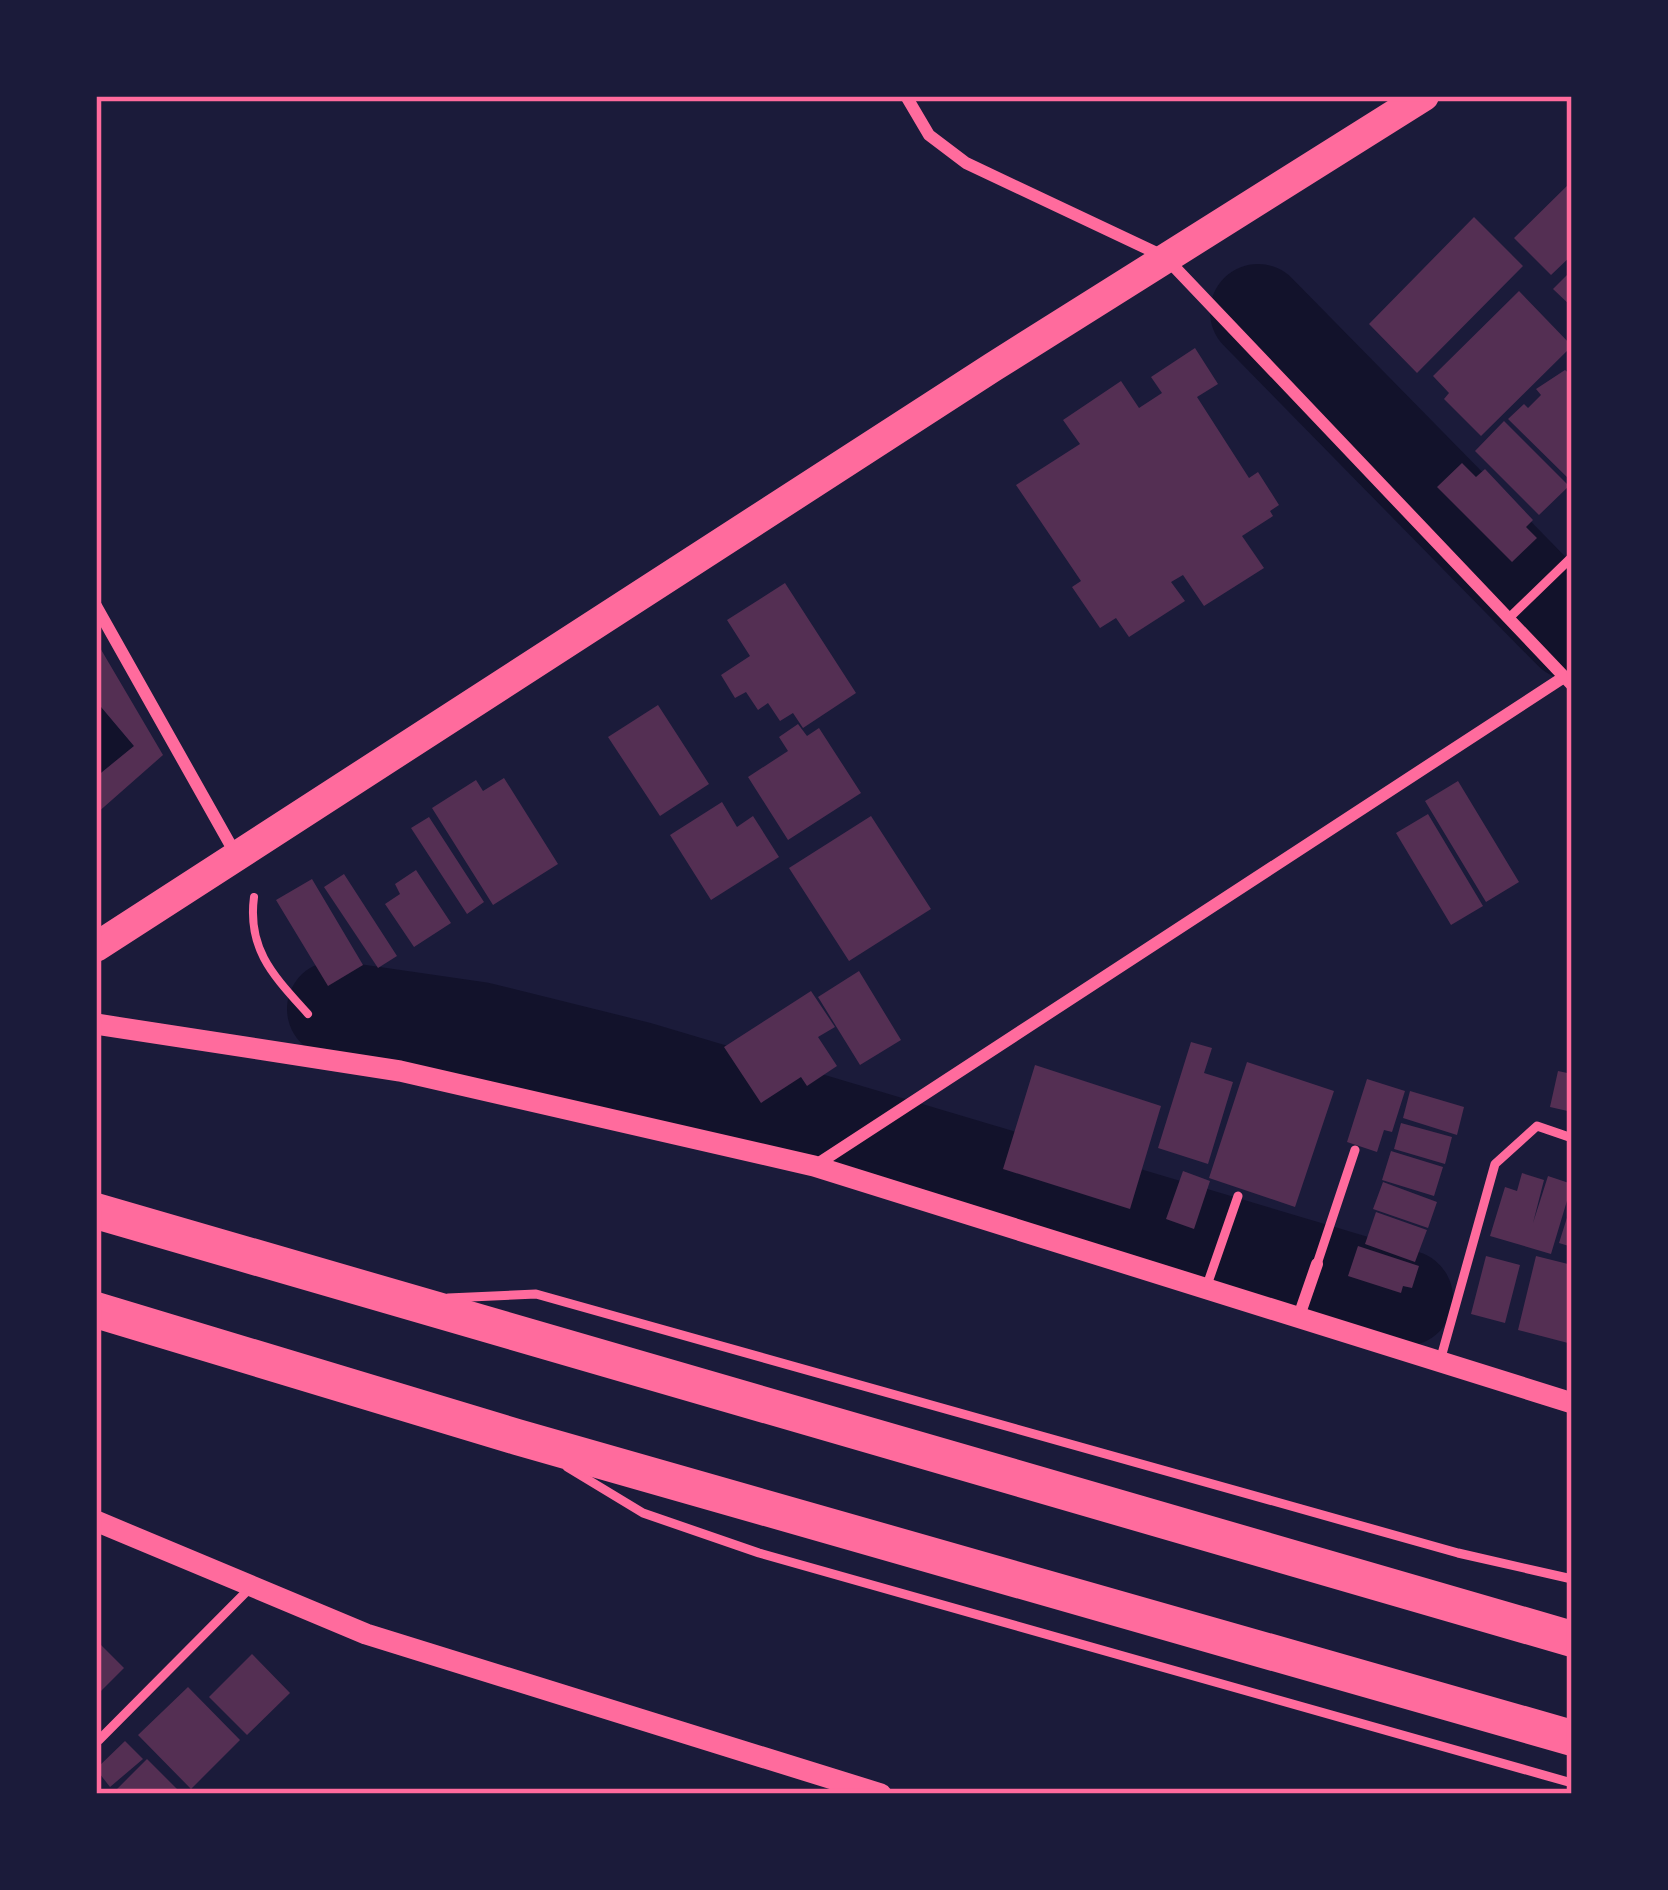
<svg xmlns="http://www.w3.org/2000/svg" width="1668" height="1890" font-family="'Varela Round',sans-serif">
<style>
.water{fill:#12122b}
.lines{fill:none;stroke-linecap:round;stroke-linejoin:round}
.river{stroke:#12122b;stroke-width:96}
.building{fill:#542f53}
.path{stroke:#ff6b9d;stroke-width:8}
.service{stroke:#ff6b9d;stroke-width:9}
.minor{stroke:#ff6b9d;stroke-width:12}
.tertiary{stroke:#ff6b9d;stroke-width:21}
.primary{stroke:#ff6b9d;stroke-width:30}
.motorway{stroke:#ff6b9d;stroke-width:36}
.neatline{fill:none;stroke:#ff6b9d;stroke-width:4.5}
</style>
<rect width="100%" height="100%" fill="#1b1b3a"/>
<path class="water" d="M96,701L134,746L96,777Z"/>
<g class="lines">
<path class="river" d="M1258,312L1572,632
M335,1009L480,1030L637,1069L1405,1298"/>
</g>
<path class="building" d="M1572,181V255L1551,275L1514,238Z
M1474,217L1523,266L1417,373L1369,324Z
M1572,270V307L1553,289Z
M1519,291L1572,346L1481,436L1444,399L1449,393L1433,376Z
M1195,348L1218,384L1197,397L1249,478L1258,472L1279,505L1270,511L1273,516L1242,536L1264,568L1204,606L1183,575L1171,582L1185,601L1129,637L1116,618L1100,628L1072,587L1081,581L1016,485L1080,444L1063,420L1121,381L1139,408L1162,393L1151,377Z
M1565,370L1572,376V482L1508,419L1524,404L1528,408L1541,395L1536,389Z
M1504,421L1569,486L1539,515L1475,451Z
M1462,463L1476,477L1485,469L1533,520L1526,527L1537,538L1512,562L1437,487Z
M785,583L856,693L803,728L793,713L780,721L768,703L758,710L746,692L735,698L721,675L750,656L727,620Z
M96,641L163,755L96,814V777L134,746L96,701Z
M658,705L709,784L660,816L608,737Z
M798,724L807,736L819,728L861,793L788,840L748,777L788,751L779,737Z
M504,778L558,864L493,905L432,808L476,780L483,791Z
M1458,781L1519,882L1486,902L1425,801Z
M722,802L737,827L753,816L779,857L711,900L670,835Z
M1428,814L1483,906L1451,925L1396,833Z
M871,816L931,909L849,961L789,868Z
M429,817L484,902L467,914L411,828Z
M416,870L451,923L414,947L385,904L400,894L395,884Z
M344,874L397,956L378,968L324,887Z
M312,879L363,965L328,986L276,900Z
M859,971L901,1040L860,1065L818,997Z
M811,991L835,1027L818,1037L837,1066L807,1086L801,1077L761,1103L724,1047Z
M1191,1042L1212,1048L1204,1073L1233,1082L1208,1164L1158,1148Z
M1247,1062L1334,1091L1295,1207L1209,1178Z
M1035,1065L1161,1106L1130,1209L1003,1169Z
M1558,1071L1572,1074V1112L1550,1107Z
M1367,1079L1405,1091L1392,1132L1384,1130L1377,1152L1347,1142Z
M1410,1091L1464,1107L1457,1135L1403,1118Z
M1401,1123L1452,1137L1445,1164L1394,1149Z
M1391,1151L1443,1167L1434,1196L1382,1180Z
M1183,1171L1210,1181L1194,1229L1166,1219Z
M1522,1173L1544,1180L1533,1223L1548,1176L1572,1184L1551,1254L1490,1236L1505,1187L1517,1191Z
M1383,1182L1437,1202L1428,1228L1373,1209Z
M1571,1205H1572V1247L1559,1243Z
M1376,1212L1427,1230L1415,1262L1365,1244Z
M1358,1246L1419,1266L1412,1288L1403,1286L1401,1293L1348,1276Z
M1486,1256L1520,1265L1505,1323L1471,1314Z
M1536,1256L1572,1265L1568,1343L1518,1330Z
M96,1640L124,1668L96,1696Z
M252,1654L290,1693L247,1735L209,1697Z
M188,1687L240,1740L191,1789L138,1735Z
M125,1741L143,1759L110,1787L96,1769Z
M147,1759L182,1794H120L116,1790Z"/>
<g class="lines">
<path class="path" d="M254,897C247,950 274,976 308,1014"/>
<path class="service" d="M1509,618L1572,557
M1317,1264L1355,1150
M1206,1288L1238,1196
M448,1298L536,1294L1458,1553L1572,1579
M1440,1361L1495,1164L1537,1126L1572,1138
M567,1467L643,1513L759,1553L1572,1783
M99,1740L252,1586"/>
<path class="minor" d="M906,96L929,135L966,163L1165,257L1572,685
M96,606L235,853
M816,1165L1564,677
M1299,1316L1317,1264"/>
<path class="tertiary" d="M96,1024L400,1071L814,1166L1572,1403
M96,1521L366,1634L881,1794"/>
<path class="primary" d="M96,947L993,367L1424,96"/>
<path class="motorway" d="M96,1211L1572,1639
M96,1310L517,1437L1572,1738"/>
</g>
<rect width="1668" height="1890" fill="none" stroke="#1b1b3a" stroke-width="198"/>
<rect x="99" y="99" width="1470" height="1692" class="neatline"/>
</svg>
